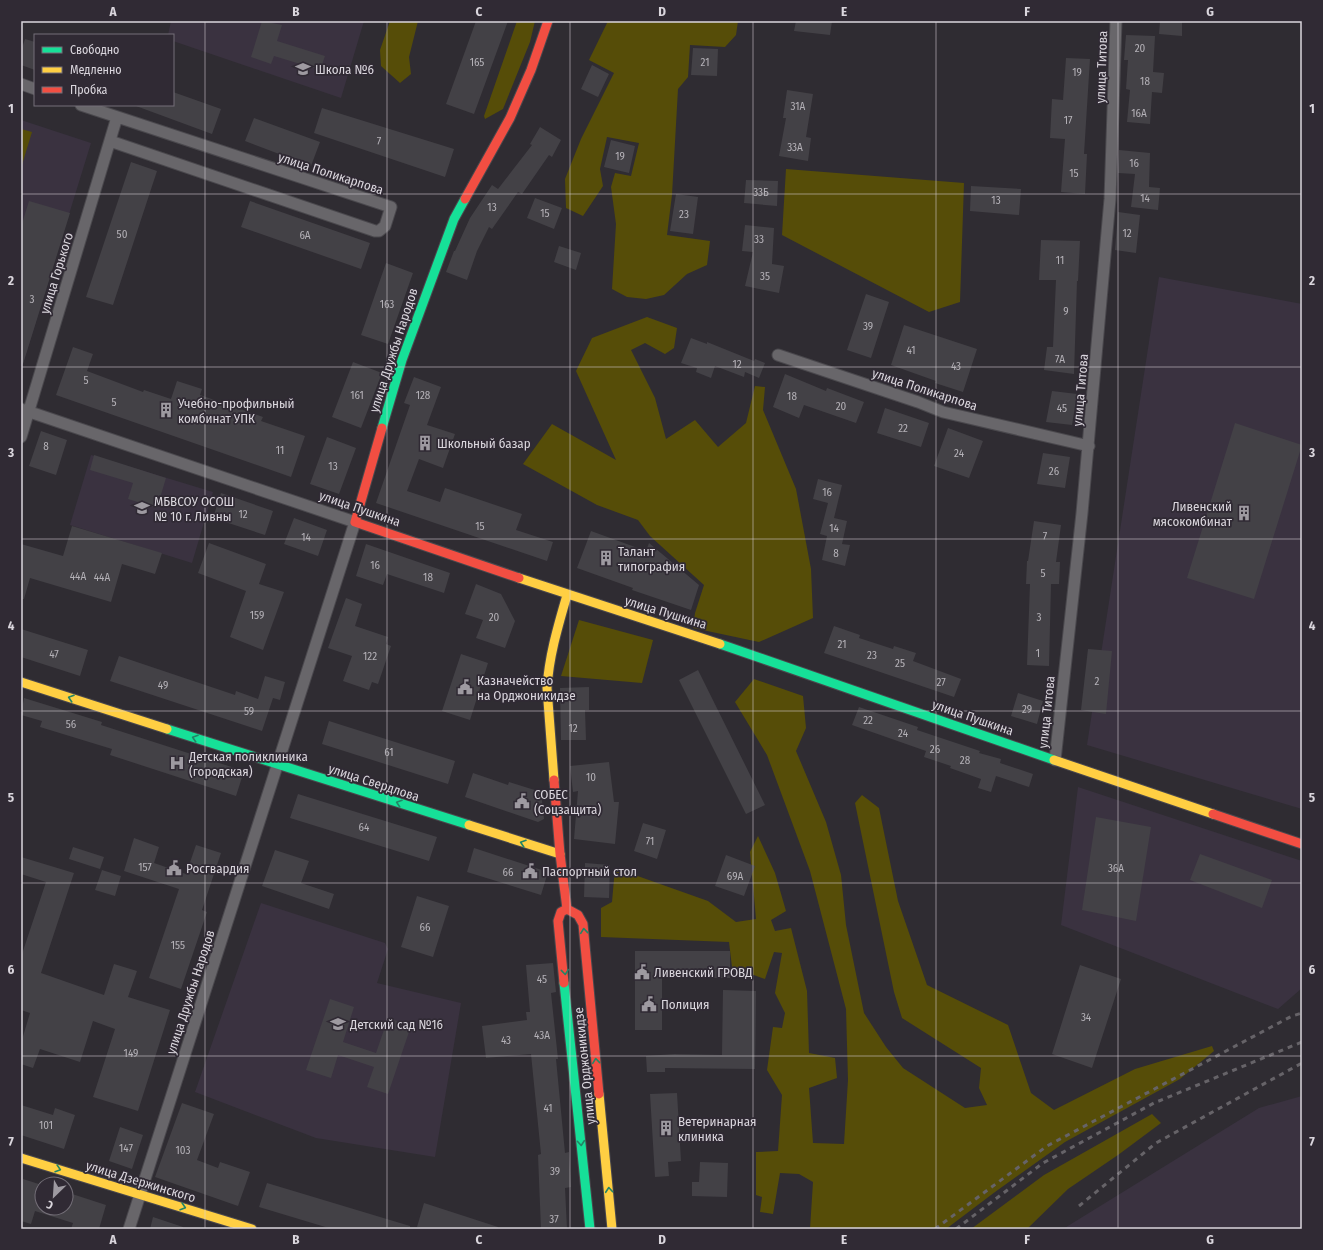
<svg xmlns="http://www.w3.org/2000/svg" width="1323" height="1250" font-family="'Fira Sans Condensed',sans-serif">
<style>
.built{fill:#3a3240}
.green{fill:#564d08}
.building{fill:#434146}
.lines{fill:none;stroke-linecap:round;stroke-linejoin:round}
.street-casing{stroke:#4a484d;stroke-width:13}
.fast-casing{stroke:#4a484d;stroke-width:11}
.slow-casing{stroke:#4a484d;stroke-width:11}
.jam-casing{stroke:#4a484d;stroke-width:11}
.street{stroke:#68666a;stroke-width:11}
.fast{stroke:#16e098;stroke-width:9}
.slow{stroke:#ffcf43;stroke-width:9}
.jam{stroke:#f24e42;stroke-width:9}
.rail{stroke:#666368;stroke-width:3;stroke-dasharray:5 5;stroke-linecap:butt}
.oneway{stroke:#238566}
.grid{fill:none;stroke:#dad6dd;stroke-width:1;stroke-opacity:0.55}
.labels{text-anchor:middle;stroke-width:3.5;stroke-linejoin:round;paint-order:stroke}
.number-label{font-size:11px;fill:#b4b1b7}
.street-label{font-size:13px;fill:#dad6dd;stroke:#302a34}
.poi-label{font-size:13px;fill:#dad6dd;stroke:#302a34;text-anchor:start}
.neatline{fill:none;stroke:#dad6dd;stroke-width:1.5}
.grid-label{font-size:13px;text-anchor:middle;font-weight:bold;fill:#dad6dd}
</style>
<rect width="100%" height="100%" fill="#2f2c32"/>
<path class="built" d="M171,21H364L341,98L173,41V35H168Z
M21,120L91,143L21,370Z
M1159,277L1302,304V809L1087,745Z
M91,455L213,492L192,563L70,525Z
M1078,787L1302,861V988L1278,1009L1061,925Z
M261,903L385,943L388,949L377,983L461,1003L435,1157L316,1138L195,1092Z
M1302,1096V1229H1063L1259,1108Z"/>
<path class="green" d="M390,21H418L409,57L411,74L400,83L381,66L380,50Z
M517,21H535L530,42L503,109L485,119L484,116Z
M608,21H738L736,35L725,47L690,45L688,77L678,89L672,195L667,235L710,241L707,265L687,274L664,295L646,299L627,297L612,289L616,224L611,187L615,173L631,176L639,143L607,137L600,169L603,186L583,216L566,208L565,179L581,139L614,73L589,60Z
M21,129L32,132L21,168Z
M786,169L964,183L960,302L929,312L782,235Z
M647,317L677,328L674,348L665,354L645,343L631,350L655,398L666,439L695,420L718,447L746,423L755,386L765,387L763,410L796,489L811,569L813,618L759,642L693,628L695,613L704,585L650,536L638,520L597,505L523,464L552,424L616,460L576,371L592,338Z
M579,620L653,640L642,683L561,676Z
M754,679L803,696L806,728L796,751L826,822L841,875L846,925L864,1013L886,1047L903,1068L965,1108L987,1105L979,1088L981,1068L902,1018L894,992L855,803L862,795L879,808L898,901L927,985L1008,1025L1031,1093L1054,1110L1135,1069L1212,1046L1214,1051L1180,1079L1065,1142L995,1192L946,1229H810L813,1182L799,1174L780,1173L773,1214L760,1212L762,1197L756,1195V1152L778,1151L782,1095L767,1070L773,1027L782,1028L785,1013L775,993L782,953L774,952L765,979L732,967L729,942L601,937V908L612,902L615,868L708,901L736,922L756,919L750,852L758,836L775,873L786,911L771,920L775,931L791,928L807,991L809,1053L835,1058L837,1078L809,1088L813,1143L844,1144L848,1080L846,1009L810,871L767,755L735,702Z
M1152,1114L1161,1123L1118,1155L1068,1189L1027,1229H971L1044,1175Z"/>
<path class="building" d="M262,21L282,25L277,41L325,56L320,70L274,56L271,64L251,57Z
M476,21H508L474,114L446,104Z
M796,21H832L830,35L794,31Z
M1160,21H1182V36L1159,34Z
M1126,35L1155,36L1153,72L1164,73L1162,93L1152,92L1150,124L1127,122L1130,90L1126,89L1128,60H1124Z
M25,39L35,42V70L21,65V51Z
M693,48L718,49L717,76L691,75Z
M1066,58L1090,59L1084,154H1087L1085,194L1061,192L1065,139L1050,138L1052,99L1063,100Z
M592,65L609,74L598,97L581,89Z
M787,90L813,94L806,137L811,138L808,161L779,156L786,118H783Z
M173,92L221,109L212,134L136,106L173,105Z
M322,108L454,149L445,177L314,133Z
M254,118L320,142L311,166L245,141Z
M540,127L561,140L552,157L549,155L522,194L518,192L492,229L489,227L477,251L467,280L446,272L454,251H455L470,218L492,185L498,189L532,145L530,144Z
M611,140L635,146L629,173L604,167Z
M1119,150L1150,153L1149,187L1160,188L1158,210L1131,207L1135,174L1118,173Z
M131,162L157,171L113,305L86,297Z
M746,180L778,181L777,206L744,203Z
M971,186L1021,189L1019,215L970,211Z
M676,194L698,197L693,234L670,231Z
M535,198L562,208L554,229L527,218Z
M29,201L70,213L23,364L21,363V227Z
M250,201L370,243L361,269L241,227Z
M1118,212L1140,215L1136,253L1115,250Z
M745,225L774,228L772,264L784,266L779,293L745,286L753,252L742,251Z
M1041,240L1080,241L1078,281H1077L1074,374L1044,370L1047,347H1053L1056,280H1039Z
M559,246L581,253L576,270L554,262Z
M386,263L413,273L388,344L361,335Z
M866,294L889,302L871,358L847,350Z
M904,325L977,349L963,392L935,383L936,381L891,365Z
M691,338L707,344V342L754,361L755,359L765,363L759,378L745,372L744,377L715,366L711,378L696,372L697,368L681,363Z
M73,347L93,354L87,371L143,392L144,390L171,399L177,381L202,389L200,395L263,417L261,421L305,436L291,477L56,395Z
M353,362L382,373L361,428L332,417Z
M785,374L826,391L827,388L864,402L856,423L804,405L799,418L773,407Z
M414,377L441,387L427,425L455,434L443,468L419,459L407,491L440,502L445,488L522,514L516,530L553,542L547,561L376,503L410,405L404,403Z
M1052,391L1077,394L1072,425L1046,422Z
M885,408L929,423L921,447L877,433Z
M1235,423L1302,445L1254,599L1187,578Z
M948,428L983,441L969,478L934,466Z
M41,431L67,440L56,475L29,466Z
M327,437L356,448L339,494L310,484Z
M1043,453L1070,457L1065,488L1037,484Z
M94,455L166,478L157,508L128,499L133,483L90,470Z
M818,479L842,485L834,518L847,521L842,544L850,545L845,566L822,560L827,536L820,534L828,503L813,499Z
M221,493L273,511L265,535L213,518Z
M294,518L327,530L318,556L284,544Z
M1034,521L1061,525L1056,562H1060L1059,584H1051L1049,666L1027,665L1030,584H1026L1027,561H1028Z
M72,526L162,553L155,574L122,564L111,602L30,578L24,599H21V544L63,556Z
M591,531L646,551L649,543L699,585L691,610L632,590L633,588L577,568Z
M209,543L266,564L259,584L284,592L263,650L230,637L246,591L198,573Z
M366,544L450,573L444,593L387,574L383,585L356,576Z
M476,584L501,594L515,621L505,648L476,638L483,620L465,614Z
M346,598L362,604L355,626L388,637L386,644L391,646L378,684L372,682L369,690L343,681L352,656L328,648Z
M834,626L860,635L859,638L893,649L894,646L916,653L913,661L961,679L954,697L824,653Z
M21,629L88,650L80,676L21,657Z
M1088,649L1112,651L1106,714L1081,710Z
M461,654L488,663L470,720L442,711Z
M119,656L235,695L236,691L258,699L265,676L285,682L280,700L273,698L262,731L110,681Z
M698,670L765,805L746,814L679,680Z
M589,687V710H585L586,740H561L560,688Z
M1018,693L1043,701L1037,724L1011,716Z
M24,698L102,722L101,725L244,771L236,796L110,755L112,749L40,727L42,721L21,715Z
M859,707L918,727L917,730L980,751L979,753L1001,759L1000,763L1033,774L1029,787L996,776L991,792L978,788L981,779L950,768L951,766L924,757L926,751L852,725Z
M329,721L455,761L448,784L322,744Z
M609,762L614,802H619L615,844L574,839L578,791L573,792L570,766Z
M473,773L508,785L509,782L541,792L544,819L538,822L465,797Z
M298,794L437,837L429,861L290,818Z
M1096,817L1151,827L1136,921L1082,910Z
M643,823L666,830L657,859L634,851Z
M134,838L159,847L154,863L186,874L196,845L221,853L202,910L207,912L181,989L149,978L179,889L124,871Z
M73,847L104,857L100,869L69,859Z
M474,848L548,872L541,895L467,872Z
M275,850L309,861L301,883L334,894L329,909L262,886Z
M1200,854L1272,880L1262,908L1190,880Z
M726,855L755,866L744,896L715,886Z
M21,857L74,873L41,973L104,995L114,964L137,971L128,997L170,1010L138,1111L93,1097L115,1029L93,1021L80,1062L40,1049L33,1068L21,1064V1043L30,1013L21,1010V957L46,882L21,874Z
M585,863L610,865L609,898L584,897Z
M102,870L121,876L115,896L95,890Z
M417,896L449,906L433,957L401,947Z
M635,951H730V978H662V1030H635Z
M553,963L556,992L551,993L558,1059H556L565,1153L569,1152L571,1187L565,1188L567,1229H541L538,1155L541,1154L531,1054L486,1058L482,1026L527,1020L526,1012H530L526,965Z
M1080,965L1121,979L1092,1068L1052,1054Z
M723,990L756,991L755,1069L665,1068V1072H647L646,1056L674,1054L722,1055Z
M330,999L354,1007L343,1042L376,1053L388,1018L411,1026L388,1094L367,1087L374,1067L338,1055L331,1078L306,1070Z
M677,1093L681,1161L668,1162L669,1176L655,1177L650,1094Z
M182,1103L214,1114L197,1160L218,1168L220,1162L250,1172L238,1206L155,1177Z
M21,1105L53,1115L55,1108L75,1115L64,1149L21,1135Z
M120,1127L143,1135L132,1169L109,1161Z
M700,1162L728,1163L727,1197L692,1196V1182H699Z
M23,1179L42,1185V1208H66V1192L106,1205L99,1229H71L73,1223L35,1211L31,1224L21,1221V1187Z
M267,1183L410,1226V1229H332L259,1207Z
M424,1203L498,1227V1229H424L417,1227Z
M153,1217L183,1227V1229H150Z"/>
<g class="lines">
<g class="street-casing">
<path id="street" d="M21,84L35,89
M81,105L391,207L385,226L379,231H375L110,141
M778,355L918,402L943,412L1089,446
M21,409L355,522L129,1229
M21,437L117,117
M1055,760L1082,513L1110,199L1116,21"/>
</g>
<g class="fast-casing">
<path id="fast" d="M382,428L402,360L454,219L465,199
M720,644L1054,760
M167,729L469,825
M564,983L590,1229"/>
</g>
<g class="slow-casing">
<path id="slow" d="M519,578L720,644
M21,682L167,729
M1054,760L1213,814
M554,780L547,688C549,656 558,626 567,595
M469,825L560,854
M599,1094L612,1229
M21,1158L252,1229"/>
</g>
<g class="jam-casing">
<path id="jam" d="M465,199L510,118L531,70L548,21
M382,428L355,522L519,578
M554,780L560,854L567,909
M1213,814L1302,844
M564,983L558,921L561,912L567,909L578,915L583,924L599,1094"/>
</g>
<use href="#street" class="street"/>
<use href="#fast" class="fast"/>
<use href="#slow" class="slow"/>
<use href="#jam" class="jam"/>
<path class="rail" d="M1079,1206L1156,1143L1302,1063
M935,1229L1047,1146L1292,1016L1302,1013
M956,1229L1043,1163L1154,1103L1302,1042"/>
</g>
<defs><path id="oneway-chevron" d="M-2-3.5L2.5 0L-2 3.5" fill="none" stroke-width="1.6" stroke-linecap="round" stroke-linejoin="round"/></defs>
<g class="oneway">
<use href="#oneway-chevron" transform="translate(71 698) rotate(-162)"/>
<use href="#oneway-chevron" transform="translate(195 738) rotate(-162)"/>
<use href="#oneway-chevron" transform="translate(399 803) rotate(-162)"/>
<use href="#oneway-chevron" transform="translate(523 843) rotate(-162)"/>
<use href="#oneway-chevron" transform="translate(584 931) rotate(-96)"/>
<use href="#oneway-chevron" transform="translate(565 972) rotate(84)"/>
<use href="#oneway-chevron" transform="translate(596 1061) rotate(-96)"/>
<use href="#oneway-chevron" transform="translate(581 1143) rotate(85)"/>
<use href="#oneway-chevron" transform="translate(58 1169) rotate(17)"/>
<use href="#oneway-chevron" transform="translate(609 1190) rotate(-95)"/>
<use href="#oneway-chevron" transform="translate(183 1207) rotate(17)"/>
</g>
<path class="grid" d="M205,21V1229M387,21V1229M570,21V1229M753,21V1229M936,21V1229M1118,21V1229M21,194H1302M21,367H1302M21,539H1302M21,711H1302M21,883H1302M21,1056H1302"/>
<defs>
<g id="school-bare" transform="scale(1.2)"><path d="M0-5L7-2L0 1L-7-2ZM-4 1L0 2.5L4 1V4Q0 6-4 4Z" fill="#9e9aa1" stroke="#302a34" stroke-width="2.5" paint-order="stroke"/></g>
<g id="building-bare" transform="scale(1.2)"><path d="M-4-6H4V6H1V3H-1V6H-4ZM-2.5-4.3h1.7v1.8h-1.7ZM.8-4.3h1.7v1.8H.8ZM-2.5-1h1.7V.8h-1.7ZM.8-1h1.7V.8H.8Z" fill="#9e9aa1" stroke="#302a34" stroke-width="2.5" paint-order="stroke"/></g>
<g id="civic-bare" transform="scale(1.2)"><path d="M-.6-6.5H3V-4.5H.6V-3L4-1V1h2V6H-6V1h2V-1L-.6-3ZM-1.2 2.5V6h2.4V2.5Z" fill="#9e9aa1" stroke="#302a34" stroke-width="2.5" paint-order="stroke"/></g>
<g id="hospital-bare" transform="scale(1.2)"><path d="M-5-5h3v3.5h4V-5h3V5h-3V1.5h-4V5h-3Z" fill="#9e9aa1" stroke="#302a34" stroke-width="2.5" paint-order="stroke"/></g>
</defs>
<g fill-rule="evenodd">
<use href="#school-bare" x="303" y="69"/>
<use href="#building-bare" x="166" y="410"/>
<use href="#building-bare" x="425" y="443"/>
<use href="#school-bare" x="142" y="508"/>
<use href="#building-bare" x="1244" y="513"/>
<use href="#building-bare" x="606" y="558"/>
<use href="#civic-bare" x="465" y="687"/>
<use href="#hospital-bare" x="177" y="763"/>
<use href="#civic-bare" x="522" y="801"/>
<use href="#civic-bare" x="174" y="868"/>
<use href="#civic-bare" x="530" y="871"/>
<use href="#civic-bare" x="642" y="972"/>
<use href="#civic-bare" x="649" y="1004"/>
<use href="#school-bare" x="338" y="1024"/>
<use href="#building-bare" x="666" y="1128"/>
</g>
<g class="labels">
<g class="number-label">
<text x="1140" y="52">20</text>
<text x="477" y="66">165</text>
<text x="705" y="66">21</text>
<text x="1077" y="76">19</text>
<text x="1145" y="85">18</text>
<text x="798" y="110">31А</text>
<text x="1139" y="117">16А</text>
<text x="1068" y="124">17</text>
<text x="379" y="145">7</text>
<text x="795" y="151">33А</text>
<text x="620" y="160">19</text>
<text x="1134" y="167">16</text>
<text x="1074" y="177">15</text>
<text x="761" y="196">33Б</text>
<text x="1145" y="202">14</text>
<text x="996" y="204">13</text>
<text x="492" y="211">13</text>
<text x="545" y="217">15</text>
<text x="684" y="218">23</text>
<text x="1127" y="237">12</text>
<text x="122" y="238">50</text>
<text x="305" y="239">6А</text>
<text x="759" y="243">33</text>
<text x="1060" y="264">11</text>
<text x="765" y="280">35</text>
<text x="32" y="303">3</text>
<text x="387" y="308">163</text>
<text x="1066" y="315">9</text>
<text x="868" y="330">39</text>
<text x="911" y="354">41</text>
<text x="1060" y="363">7А</text>
<text x="737" y="368">12</text>
<text x="956" y="370">43</text>
<text x="86" y="384">5</text>
<text x="357" y="399">161</text>
<text x="423" y="399">128</text>
<text x="792" y="400">18</text>
<text x="114" y="406">5</text>
<text x="841" y="410">20</text>
<text x="1062" y="412">45</text>
<text x="903" y="432">22</text>
<text x="46" y="450">8</text>
<text x="280" y="454">11</text>
<text x="959" y="457">24</text>
<text x="333" y="470">13</text>
<text x="1054" y="475">26</text>
<text x="827" y="496">16</text>
<text x="243" y="518">12</text>
<text x="480" y="530">15</text>
<text x="834" y="532">14</text>
<text x="1045" y="540">7</text>
<text x="306" y="541">14</text>
<text x="836" y="557">8</text>
<text x="375" y="569">16</text>
<text x="1043" y="577">5</text>
<text x="78" y="580">44А</text>
<text x="102" y="581">44А</text>
<text x="428" y="581">18</text>
<text x="257" y="619">159</text>
<text x="494" y="621">20</text>
<text x="1039" y="621">3</text>
<text x="842" y="648">21</text>
<text x="1038" y="657">1</text>
<text x="54" y="658">47</text>
<text x="872" y="659">23</text>
<text x="370" y="660">122</text>
<text x="900" y="667">25</text>
<text x="1097" y="685">2</text>
<text x="941" y="686">27</text>
<text x="163" y="689">49</text>
<text x="1027" y="713">29</text>
<text x="249" y="715">59</text>
<text x="868" y="724">22</text>
<text x="71" y="728">56</text>
<text x="573" y="732">12</text>
<text x="903" y="737">24</text>
<text x="935" y="753">26</text>
<text x="389" y="756">61</text>
<text x="965" y="764">28</text>
<text x="591" y="781">10</text>
<text x="364" y="831">64</text>
<text x="650" y="845">71</text>
<text x="145" y="871">157</text>
<text x="1116" y="872">36А</text>
<text x="508" y="876">66</text>
<text x="735" y="880">69А</text>
<text x="425" y="931">66</text>
<text x="178" y="949">155</text>
<text x="542" y="983">45</text>
<text x="1086" y="1021">34</text>
<text x="542" y="1039">43А</text>
<text x="506" y="1044">43</text>
<text x="131" y="1057">149</text>
<text x="548" y="1112">41</text>
<text x="46" y="1129">101</text>
<text x="126" y="1152">147</text>
<text x="183" y="1154">103</text>
<text x="555" y="1175">39</text>
<text x="554" y="1223">37</text>
</g>
<g class="street-label">
<text transform="translate(1101 67) rotate(-88)" y="5">улица Титова</text>
<text transform="translate(331 173) rotate(18)" y="5">улица Поликарпова</text>
<text transform="translate(56 273) rotate(-73)" y="5">улица Горького</text>
<text transform="translate(393 350) rotate(-72)" y="5">улица Дружбы Народов</text>
<text transform="translate(925 389) rotate(18)" y="5">улица Поликарпова</text>
<text transform="translate(1080 390) rotate(-85)" y="5">улица Титова</text>
<text transform="translate(360 508) rotate(19)" y="5">улица Пушкина</text>
<text transform="translate(666 612) rotate(17)" y="5">улица Пушкина</text>
<text transform="translate(1046 712) rotate(-84)" y="5">улица Титова</text>
<text transform="translate(973 717) rotate(19)" y="5">улица Пушкина</text>
<text transform="translate(374 782) rotate(18)" y="5">улица Свердлова</text>
<text transform="translate(190 992) rotate(-72)" y="5">улица Дружбы Народов</text>
<text transform="translate(584 1066) rotate(-96)" y="5">улица Орджоникидзе</text>
<text transform="translate(141 1181) rotate(17)" y="5">улица Дзержинского</text>
</g>
<g class="poi-label">
<text x="315" y="74">Школа №6</text>
<text x="178" y="408">Учебно-профильный<tspan x="178" dy="15">комбинат УПК</tspan></text>
<text x="437" y="448">Школьный базар</text>
<text x="154" y="506">МБВСОУ ОСОШ<tspan x="154" dy="15">№ 10 г. Ливны</tspan></text>
<text x="1232" y="511" text-anchor="end">Ливенский<tspan x="1232" dy="15">мясокомбинат</tspan></text>
<text x="618" y="556">Талант<tspan x="618" dy="15">типография</tspan></text>
<text x="477" y="685">Казначейство<tspan x="477" dy="15">на Орджоникидзе</tspan></text>
<text x="189" y="761">Детская поликлиника<tspan x="189" dy="15">(городская)</tspan></text>
<text x="534" y="799">СОБЕС<tspan x="534" dy="15">(Соцзащита)</tspan></text>
<text x="186" y="873">Росгвардия</text>
<text x="542" y="876">Паспортный стол</text>
<text x="654" y="977">Ливенский ГРОВД</text>
<text x="661" y="1009">Полиция</text>
<text x="350" y="1029">Детский сад №16</text>
<text x="678" y="1126">Ветеринарная<tspan x="678" dy="15">клиника</tspan></text>
</g>
</g>
<rect width="1323" height="1250" fill="none" stroke="#302a34" stroke-width="44"/>
<rect x="34" y="34" width="140" height="72" fill="#302a34" stroke="#746f78"/>
<rect x="42" y="47" width="20" height="6" fill="#16e098" stroke="#746f78"/>
<text x="70" y="54" font-size="12" fill="#dad6dd">Свободно</text>
<rect x="42" y="67" width="20" height="6" fill="#ffcf43" stroke="#746f78"/>
<text x="70" y="74" font-size="12" fill="#dad6dd">Медленно</text>
<rect x="42" y="87" width="20" height="6" fill="#f24e42" stroke="#746f78"/>
<text x="70" y="94" font-size="12" fill="#dad6dd">Пробка</text>
<g transform="translate(54 1196) rotate(205)"><circle r="19" fill="#302a34" stroke="#746f78"/>
<path d="M0-3L7 15L0 10L-7 15Z" fill="#9e9aa1"/>
<text y="-6" font-size="11" font-weight="bold" text-anchor="middle" fill="#dad6dd">С</text>
</g>
<rect x="22" y="22" width="1279" height="1206" class="neatline"/>
<g class="grid-label">
<text x="113" y="16">A</text>
<text x="296" y="16">B</text>
<text x="479" y="16">C</text>
<text x="662" y="16">D</text>
<text x="844" y="16">E</text>
<text x="1027" y="16">F</text>
<text x="1210" y="16">G</text>
<text x="11" y="113">1</text>
<text x="1312" y="113">1</text>
<text x="11" y="285">2</text>
<text x="1312" y="285">2</text>
<text x="11" y="457">3</text>
<text x="1312" y="457">3</text>
<text x="11" y="630">4</text>
<text x="1312" y="630">4</text>
<text x="11" y="802">5</text>
<text x="1312" y="802">5</text>
<text x="11" y="974">6</text>
<text x="1312" y="974">6</text>
<text x="11" y="1146">7</text>
<text x="1312" y="1146">7</text>
<text x="113" y="1244">A</text>
<text x="296" y="1244">B</text>
<text x="479" y="1244">C</text>
<text x="662" y="1244">D</text>
<text x="844" y="1244">E</text>
<text x="1027" y="1244">F</text>
<text x="1210" y="1244">G</text>
</g>
</svg>
